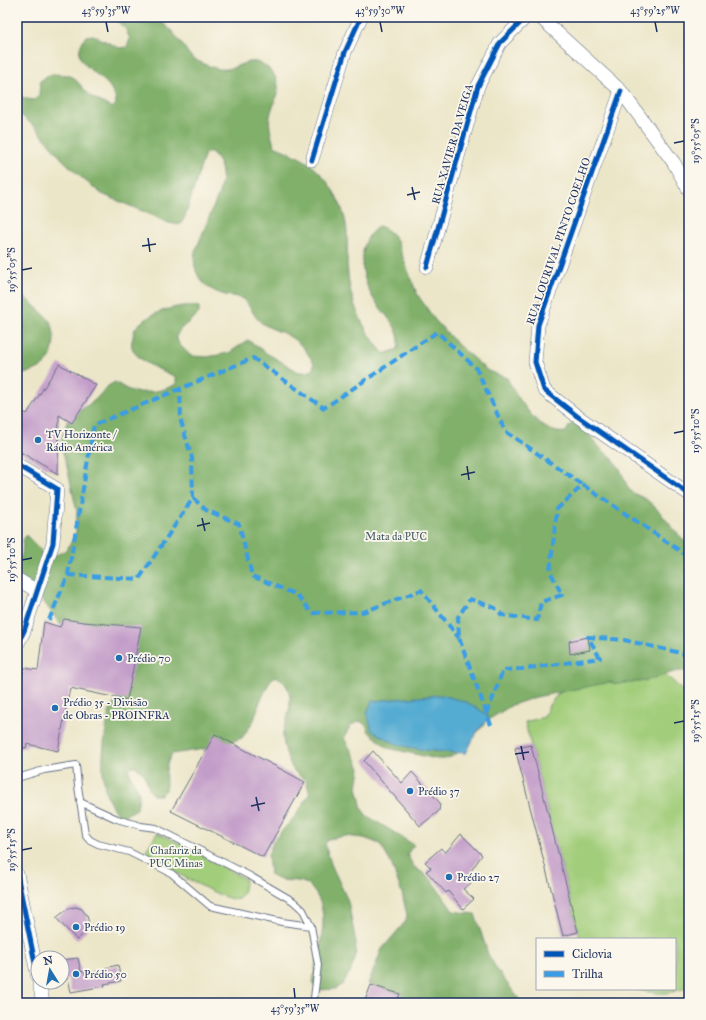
<svg xmlns="http://www.w3.org/2000/svg" width="706" height="1020" font-family="'IM FELL Great Primer',serif">
<style>
.green{fill:#a2cd7a;stroke:#5e7e6c}
.forest{fill:#81b06a;stroke:#4e7064}
.water{fill:#55acd2;stroke:#386e98}
.building{fill:#c39dc9}
.lines{fill:none;stroke-linecap:round;stroke-linejoin:round}
.lane-casing{stroke:#646f83;stroke-width:8}
.street-casing{stroke:#646f83;stroke-width:14}
.lane{stroke:#fff;stroke-width:6}
.street{stroke:#fff;stroke-width:13}
.quiet{stroke:#3b9de6;stroke-width:4;stroke-dasharray:8 4;stroke-linecap:butt}
.cycleway-casing{stroke:#fbf7ec;stroke-width:8}
.cycleway{stroke:#0057b8;stroke-width:5}
.ticks{fill:none;stroke:#1b2f5e;stroke-width:1.5}
.poi-dot{fill:#1f6fb2;stroke:#fbf7ec;stroke-width:1.5}
.labels{text-anchor:middle;stroke-width:3.5;stroke-linejoin:round;paint-order:stroke}
.street-label{font-size:11px;fill:#1b2f5e;stroke:#fbf7ec}
.poi-label{font-size:11px;fill:#1b2f5e;stroke:#fbf7ec;text-anchor:start}
.park-label{font-size:11px;fill:#3d5665;stroke:#fbf7ec}
.neatline{fill:none;stroke:#1b2f5e;stroke-width:1.5}
.ticks-label{font-size:10px;text-anchor:middle;fill:#1b2f5e}
</style>
<rect width="100%" height="100%" fill="#fbf7ec"/>
<filter id="ink" filterUnits="userSpaceOnUse"><feTurbulence type="fractalNoise" baseFrequency=".025" numOctaves="2"/><feDisplacementMap in="SourceGraphic" scale="8" xChannelSelector="R" yChannelSelector="G"/><feConvolveMatrix kernelMatrix="1 2 1 2 8 2 1 2 1" color-interpolation-filters="sRGB"/></filter>
<filter id="wash" filterUnits="userSpaceOnUse"><feTurbulence type="fractalNoise" baseFrequency=".012" numOctaves="4" result="noise"/><feDisplacementMap in="SourceGraphic" scale="16" xChannelSelector="R" yChannelSelector="G"/><feGaussianBlur stdDeviation="0.9" result="paint"/><feColorMatrix in="noise" values="0 0 0 0 0 0 0 0 0 0 0 0 0 0 0 0 0 1.4 0 .05"/><feComposite in="paint" operator="in"/></filter>
<g filter="url(#wash)">
<rect width="100%" height="100%" fill="#ece6c9"/>
<path class="green" d="M664,674C674,682 684,690 689,702V986C669,996 655,994 635,989H675V939H580L525,722L544,717L549,705L558,694L572,684Z
M157,833L180,843L245,879C245,885 244,895 238,899C227,904 158,861 143,855Z"/>
<path class="forest" d="M112,17H133C141,23 152,13 164,24C172,30 178,39 184,47C186,50 189,54 191,57C196,61 213,68 219,69C238,72 249,52 268,68C272,72 275,75 277,81C281,92 272,105 270,116C268,126 272,137 274,146C286,151 299,156 310,164C330,180 345,206 347,232C348,246 346,261 348,275C351,305 364,331 384,354L398,349C403,329 386,317 375,301C366,288 360,268 363,252C365,241 369,233 379,226C387,229 391,232 396,239L417,294L435,320L459,346L488,371L507,378C518,398 540,437 566,432L569,426L575,421L580,425L601,449L612,458L620,469L628,488L633,493L646,499L658,510L682,539L689,545V671C676,670 667,674 656,678C646,681 635,683 625,683C620,684 615,685 610,682L536,697L512,705L488,720L463,749L451,757L444,759H437L388,748L369,732L366,725L360,721L350,726L344,738L357,761L360,769L357,787L362,809L366,815L414,845L407,854L413,866L430,878L453,911L475,914L488,954L497,970L522,1003H399L402,994L368,984L382,949L406,921L407,915L402,893L391,863L380,844L364,838L345,836L328,839L325,844L331,864L348,901L356,943L355,959L350,972L342,985L335,989L318,990L313,985C314,956 333,921 316,894C313,890 310,885 305,883C294,878 282,884 270,875L268,855L274,840L296,815L310,794L306,780C303,778 299,776 296,773C288,765 282,743 283,732C284,727 287,720 288,715C292,700 291,682 275,676L270,681L259,704L254,720L242,738L217,747L172,754C164,765 166,777 166,790L161,795H153L149,789L145,775L135,766L129,768C129,780 139,785 139,796C139,800 137,805 137,809L124,816L118,815C98,792 102,757 106,729C107,723 108,716 110,710C113,704 118,698 123,693L68,635L31,584L17,582V561L22,555L23,541L26,535L45,555L52,557L66,550L74,538L76,532L77,512L66,462L60,444L68,419L95,400L108,386L115,382C120,385 124,388 129,390C143,395 164,391 176,384V377C163,371 140,363 133,350C131,345 131,342 133,338C133,335 134,331 135,329C146,313 182,302 199,307V313C191,322 180,326 176,337L179,344L191,356L207,357L229,353L248,340L266,353L299,372H307L313,370L314,363C308,354 302,344 292,338C283,331 271,330 262,323C254,318 250,304 243,299C238,296 230,296 225,295C204,289 191,274 195,252L219,193L222,181V172L220,164L212,152L205,153L185,217L181,224C171,225 162,221 154,216L102,194L83,179L62,159L37,129L21,115L17,116V94L26,99L34,100L39,95L40,81L52,74L68,75L74,78L90,96L112,108L116,104C116,98 113,92 110,87C97,69 66,64 86,36L93,35L119,48L127,47L130,39L125,28Z
M17,291C27,300 41,310 49,320C53,324 54,333 54,338C53,366 41,369 17,376Z"/>
<path class="water" d="M442,695L466,702L487,714L488,720L478,730L466,753C443,752 419,751 397,744C389,741 380,735 372,731L367,713L372,701Z"/>
<g id="blocks">
<path class="building" d="M59,364L96,385L72,423L59,415L58,474L17,450V409L27,414Z
M64,619L83,622L141,627L127,700L70,688L58,751L27,744L26,748H17V704L24,668L38,670L44,622L60,627Z
M588,637L590,650L570,654L569,641Z
M215,734L305,782L263,857L171,811Z
M531,745L578,932L563,936L515,748Z
M373,751L402,783L412,772L440,803L439,811L420,826L364,761Z
M461,834L482,855L466,878L471,883L463,889L474,899L463,909L448,891L446,893L426,871L431,868L425,862L441,848L445,853Z
M76,907L82,909L87,916L89,923L86,931L77,940L56,918L69,908Z
M78,958L81,972L85,971V974L105,970V968L118,965L121,981L104,984L105,986L71,992L68,978L62,984V960Z
M371,985L400,994L396,1003H364Z"/>
</g>
</g>
<g filter="url(#ink)">
<use href="#blocks" fill-opacity="0" stroke="#646f83" stroke-width="1"/>
<g class="lines">
<g class="lane-casing">
<path id="lane" d="M17,778L44,770L76,765L78,786L85,834L90,840L98,844L129,852L171,873L210,906L282,922L311,926
M80,802L117,819L141,826L156,828L250,876L293,901L303,910L311,926L318,965L314,998L312,1003"/>
</g>
<g class="street-casing">
<path id="street" d="M540,17L621,91L674,163L689,190
M621,91L538,325L535,362L544,390L577,416L689,494
M312,160L345,52L361,17
M427,267L478,86L500,43L526,17
M17,465L57,489L53,543L24,631L17,645
M17,579L37,591
M17,874L38,978
M39,982L43,1003"/>
</g>
<use href="#lane" class="lane"/>
<use href="#street" class="street"/>
<path class="quiet" d="M193,498L206,510L239,524L252,576L297,595L312,613L363,612L421,590L459,638
M68,575L139,579L193,498L192,458L181,422L180,389
M49,620L68,575L94,425L253,358L324,408L437,332L476,368L505,431L583,485
M487,714L503,670L522,669L600,658L588,637L624,640L685,654L689,653
M491,725L459,638L458,617L470,599L495,608L502,615L537,620L541,602L562,595L550,571L557,509L583,485L689,557"/>
<g class="cycleway-casing">
<path id="cycleway" d="M621,91L538,325L535,362L544,390L577,416L689,494
M312,160L345,52L361,17
M427,267L478,86L500,43L526,17
M17,465L57,489L53,543L24,631L17,645
M17,874L38,978"/>
</g>
<use href="#cycleway" class="cycleway"/>
</g>
</g>
<path class="ticks" d="M106,22L108,32M380,22L382,32M655,22L657,32M674,143L684,141M412,187L415,200M407,195L420,192M148,238L150,252M142,246L156,244M22,270L32,268M674,433L684,431M467,466L469,480M461,475L475,472M202,518L205,531M197,526L210,523M22,560L32,558M674,723L684,721M521,746L524,760M515,754L529,752M256,797L259,811M251,806L265,803M22,850L32,848M294,988L295,998"/>
<g class="poi-dot">
<circle cx="38" cy="440" r="4"/>
<circle cx="119" cy="658" r="4"/>
<circle cx="55" cy="708" r="4"/>
<circle cx="410" cy="791" r="4"/>
<circle cx="449" cy="877" r="4"/>
<circle cx="76" cy="927" r="4"/>
<circle cx="76" cy="974" r="4"/>
</g>
<g class="labels">
<g class="street-label">
<text transform="translate(452 144) rotate(-74)" y="4">RUA XAVIER DA VEIGA</text>
<text transform="translate(558 241) rotate(-71)" y="4">RUA LOURIVAL PINTO COELHO</text>
</g>
<g class="poi-label">
<text x="46" y="438">TV Horizonte /<tspan x="46" dy="13">Rádio América</tspan></text>
<text x="127" y="662">Prédio 70</text>
<text x="63" y="706">Prédio 35 - Divisão<tspan x="63" dy="13">de Obras - PROINFRA</tspan></text>
<text x="418" y="795">Prédio 37</text>
<text x="457" y="881">Prédio 27</text>
<text x="84" y="931">Prédio 19</text>
<text x="84" y="978">Prédio 50</text>
</g>
<g class="park-label">
<text x="396" y="540">Mata da PUC</text>
<text x="176" y="854">Chafariz da<tspan x="176" dy="13">PUC Minas</tspan></text>
</g>
</g>
<rect width="706" height="1020" fill="none" stroke="#fbf7ec" stroke-width="44"/>
<rect x="536" y="938" width="140" height="52" fill="#fbf7ec" stroke="#a1a7b3"/>
<rect x="544" y="951" width="20" height="6" fill="#0057b8" stroke="#a1a7b3"/>
<text x="572" y="958" font-size="12" fill="#1b2f5e">Ciclovia</text>
<rect x="544" y="971" width="20" height="6" fill="#3b9de6" stroke="#a1a7b3"/>
<text x="572" y="978" font-size="12" fill="#1b2f5e">Trilha</text>
<g transform="translate(50 970) rotate(349)"><circle r="19" fill="#fbf7ec" stroke="#a1a7b3"/>
<path d="M0-3L7 15L0 10L-7 15Z" fill="#1f6fb2"/>
<text y="-6" font-size="11" font-weight="bold" text-anchor="middle" fill="#1b2f5e">N</text>
</g>
<rect x="22" y="22" width="662" height="976" class="neatline"/>
<g class="ticks-label">
<text x="106" y="14">43°59'35"W</text>
<text x="380" y="14">43°59'30"W</text>
<text x="655" y="14">43°59'25"W</text>
<text transform="translate(695 141) rotate(-90)" y="4">19°55'05"S</text>
<text transform="translate(11 270) rotate(-90)" y="4">19°55'05"S</text>
<text transform="translate(695 431) rotate(-90)" y="4">19°55'10"S</text>
<text transform="translate(11 560) rotate(-90)" y="4">19°55'10"S</text>
<text transform="translate(695 721) rotate(-90)" y="4">19°55'15"S</text>
<text transform="translate(11 850) rotate(-90)" y="4">19°55'15"S</text>
<text x="295" y="1012">43°59'35"W</text>
</g>
</svg>
